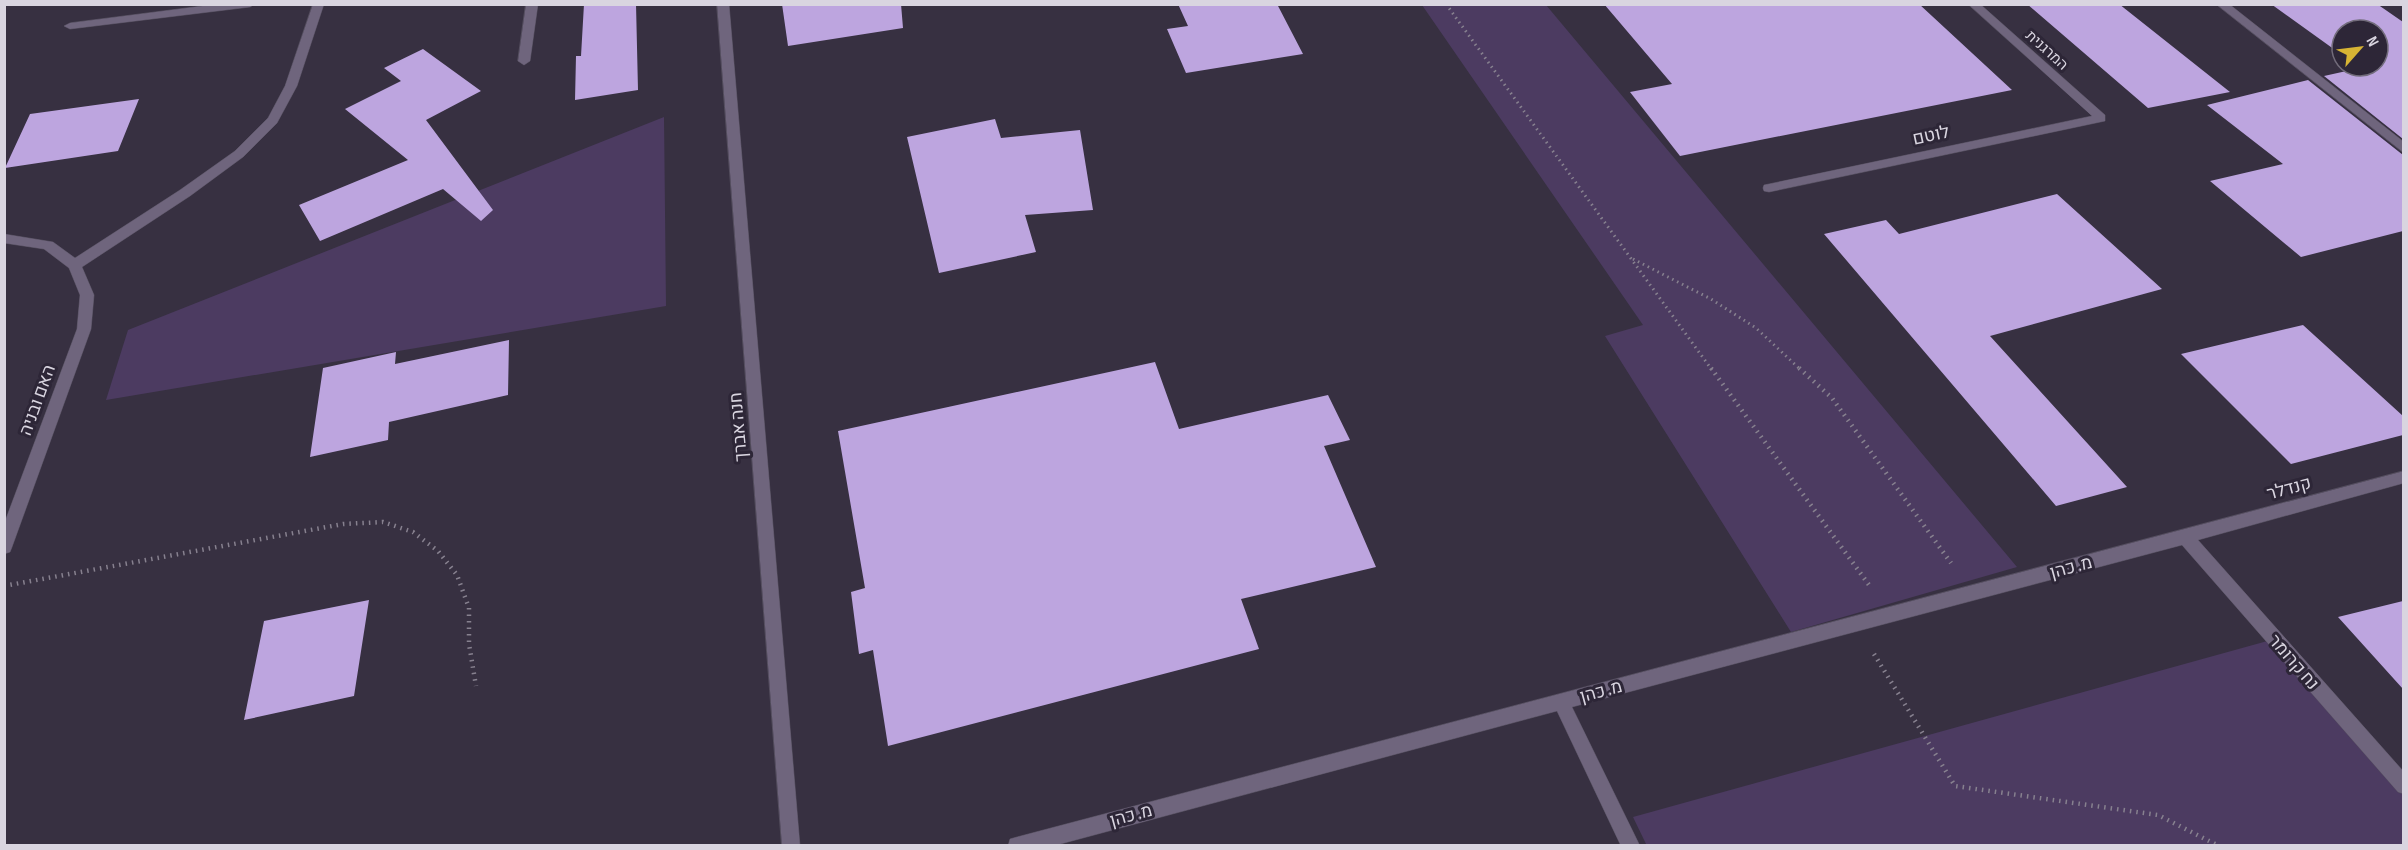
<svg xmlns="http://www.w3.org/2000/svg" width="2408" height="850" font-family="'Sofia Sans Condensed',Heebo,sans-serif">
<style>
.green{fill:#4c3b61}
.building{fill:#bda5df}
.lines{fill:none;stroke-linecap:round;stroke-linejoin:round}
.minor-casing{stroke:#544e5e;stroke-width:1}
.tertiary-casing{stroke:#544e5e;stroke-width:1}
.path-far1{stroke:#87818f;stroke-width:3;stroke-dasharray:1.5 4;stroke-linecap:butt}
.path{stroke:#87818f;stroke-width:4.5;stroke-dasharray:1.5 5;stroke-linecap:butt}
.minor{fill:#6f657d;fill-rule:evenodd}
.tertiary{fill:#6f657d;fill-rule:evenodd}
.labels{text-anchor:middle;stroke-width:6;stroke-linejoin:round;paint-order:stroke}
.far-street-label{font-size:15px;fill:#d9d5e0;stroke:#2d2637}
.street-label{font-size:18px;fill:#d9d5e0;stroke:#2d2637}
</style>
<rect width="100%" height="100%" fill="#373041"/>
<path class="green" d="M1422,5H1546L2017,567L1791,632L1605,336L1643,325Z
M664,117L666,306L106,400L128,330Z
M2271,640L2403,789L2404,845L1647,846L1633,817Z"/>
<path class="building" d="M584,4H636L638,90L575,100L576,56H581Z
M782,4H901L903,28L788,46Z
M1178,4H1277L1303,54L1186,73L1167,29L1188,26Z
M1604,4H1919L2012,90L1680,156L1630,92L1672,84Z
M2027,4H2119L2230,92L2148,108Z
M2271,4H2377L2403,22V139L2324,76L2360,68L2357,66H2378V30H2342V55Z
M423,49L481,91L426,120L493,210L481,221L443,189L320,241L299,205L408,160L345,109L401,81L384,68Z
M2308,80L2403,155V231L2301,257L2210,181L2283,164L2207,105Z
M139,99L118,151L5,168L30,114Z
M995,119L1001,138L1080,130L1093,210L1025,215L1036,252L939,273L907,137Z
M2057,194L2162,289L1990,336L2127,487L2056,506L1824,234L1886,220L1899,234Z
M2303,325L2403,416V435L2291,464L2181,354Z
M509,340L508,395L389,422L388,440L310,457L323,368L396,352L395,364Z
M1155,362L1179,429L1328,395L1350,440L1324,446L1376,567L1241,599L1259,649L888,746L873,650L859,654L851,592L865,588L838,431Z
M369,600L354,696L244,720L264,621Z
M2403,601V689L2338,617Z"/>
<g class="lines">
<g class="minor-casing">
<path id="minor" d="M218,4H255L250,7L70,29L64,26L70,23Z
M313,4H324L297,86L277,123L243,157L190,196L82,267L94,295L91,329L12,547L10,552L4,554V524L77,329L80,295L69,268L44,249L4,243V234L53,242L75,258L180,190L235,151L268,118L285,86Z
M526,4H538L530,61L524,65L518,61Z
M717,4H729L800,846H782Z
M1968,4H1980L2105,115V121L1769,192L1764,191L1763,188L1764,185L1769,184L2092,116Z
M2404,471V483L2198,540L2404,772V794L2398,792L2182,545L1572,707L1640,846H1621L1557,711L1053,846H1008L1010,839L1017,837Z"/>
</g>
<g class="tertiary-casing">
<path id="tertiary" d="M2216,4H2229L2404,142V153Z"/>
</g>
<path class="path-far1" d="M1446,4L1712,370
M1633,259L1711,299L1756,328L1801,370"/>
<path class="path" d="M1711,368L1869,585
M1799,368L1832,398L1951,563
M4,586L343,524L383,522L413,532L438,551L457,575L469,608V644L476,686
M1874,654L1955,786L2158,815L2219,846"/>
<use href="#minor" class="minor"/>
<use href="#tertiary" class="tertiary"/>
</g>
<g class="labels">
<g class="far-street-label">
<text transform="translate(2047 50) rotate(42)" y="5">המרגנית</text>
</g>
<g class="street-label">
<text transform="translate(1931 135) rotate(-12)" y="6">לוטם</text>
<text transform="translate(37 400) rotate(-70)" y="6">האם ובניה</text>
<text transform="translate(738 427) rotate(-95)" y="6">חנה אברך</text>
<text transform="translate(2289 488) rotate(-15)" y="6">קנדלר</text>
<text transform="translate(2071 567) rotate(-15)" y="6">מ. כהן</text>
<text transform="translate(2294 662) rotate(49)" y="6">נח קרומר</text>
<text transform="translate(1601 691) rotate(-15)" y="6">מ. כהן</text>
<text transform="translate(1131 815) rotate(-15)" y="6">מ. כהן</text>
</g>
</g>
<rect width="2408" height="850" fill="none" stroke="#d9d5e0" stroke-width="12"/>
<g transform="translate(2360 48) rotate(62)"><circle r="28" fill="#2d2637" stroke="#726c7b" stroke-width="1.5"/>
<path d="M0-4.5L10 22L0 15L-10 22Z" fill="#d7b434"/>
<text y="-9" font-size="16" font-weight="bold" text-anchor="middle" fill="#d9d5e0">N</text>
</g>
</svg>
